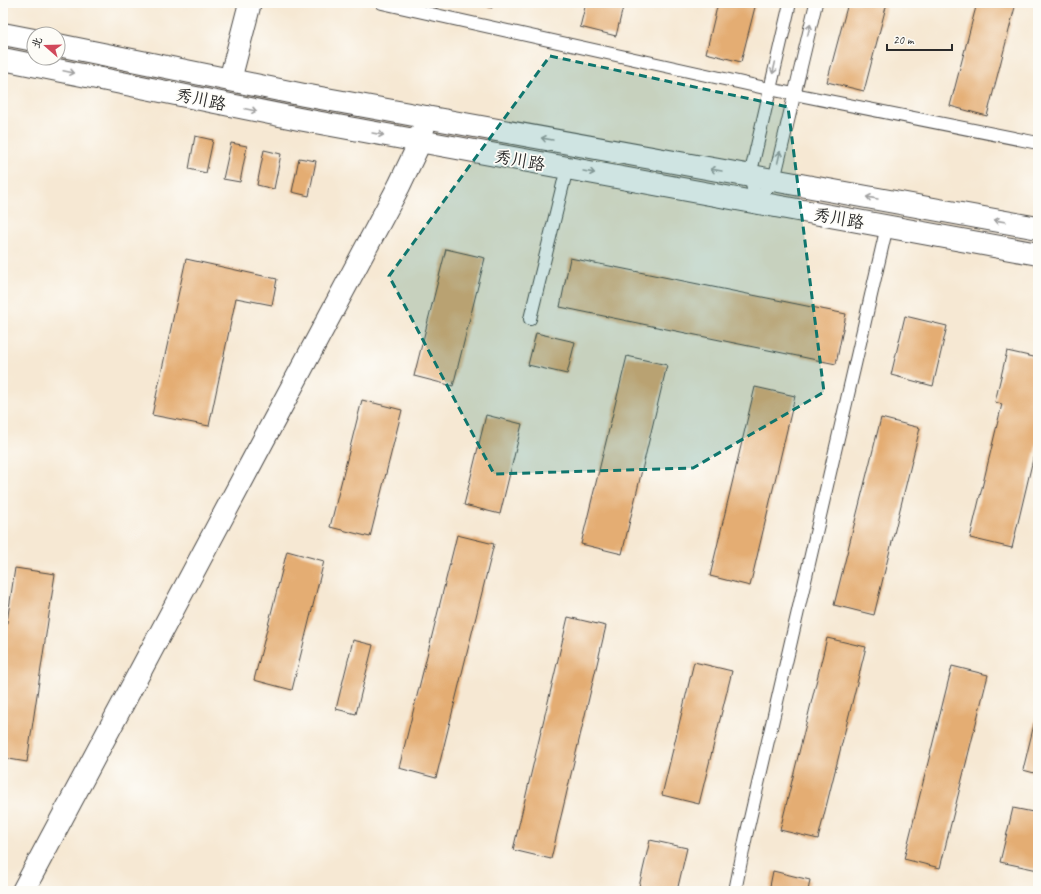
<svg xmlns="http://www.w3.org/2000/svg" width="1041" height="894" font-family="Caveat,'LXGW WenKai TC',sans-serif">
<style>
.building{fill:#e4ad73}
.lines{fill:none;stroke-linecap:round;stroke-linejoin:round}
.service-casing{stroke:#494744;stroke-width:14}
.minor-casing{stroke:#494744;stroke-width:24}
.tertiary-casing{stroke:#494744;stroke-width:24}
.secondary-casing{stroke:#494744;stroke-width:24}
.service{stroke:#fff;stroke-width:12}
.minor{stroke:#fff;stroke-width:22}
.tertiary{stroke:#fff;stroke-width:22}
.secondary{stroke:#fff;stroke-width:22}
.oneway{stroke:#a0a0a0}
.marked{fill:#0f766e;fill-opacity:0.2;stroke:#0f766e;stroke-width:3;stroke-dasharray:8 5;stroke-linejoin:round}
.labels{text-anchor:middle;stroke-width:3.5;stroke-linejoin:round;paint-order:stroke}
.street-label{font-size:17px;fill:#2b2b2b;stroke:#fdfcf7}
</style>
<rect width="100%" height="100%" fill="#fdfcf7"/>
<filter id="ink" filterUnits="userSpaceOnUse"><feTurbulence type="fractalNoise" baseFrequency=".025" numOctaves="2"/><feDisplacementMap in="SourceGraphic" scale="8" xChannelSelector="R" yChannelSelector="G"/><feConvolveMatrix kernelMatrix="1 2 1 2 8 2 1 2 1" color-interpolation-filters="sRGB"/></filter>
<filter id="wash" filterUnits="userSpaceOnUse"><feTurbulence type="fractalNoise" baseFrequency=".012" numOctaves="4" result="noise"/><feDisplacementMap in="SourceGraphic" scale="16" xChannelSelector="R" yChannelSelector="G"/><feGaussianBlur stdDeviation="0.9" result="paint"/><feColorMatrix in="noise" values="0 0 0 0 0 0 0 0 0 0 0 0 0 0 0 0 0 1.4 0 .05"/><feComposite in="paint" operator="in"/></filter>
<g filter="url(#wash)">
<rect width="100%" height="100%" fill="#f6e8d3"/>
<g id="blocks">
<path class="building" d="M474,3H493L492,8Z
M586,3H624L616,36L580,27Z
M718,3H756L741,62L706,53Z
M848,3H887L864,91L827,82Z
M977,3H1016L987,116L950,106Z
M195,136L213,140L206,173L189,169Z
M231,143L247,146L240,182L223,179Z
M264,150L281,154L274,189L257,185Z
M299,158L316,161L309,196L292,192Z
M446,249L485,258L453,386L414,376Z
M570,258L846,314L836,364L560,307Z
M186,259L277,279L272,305L236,298L209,426L152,415Z
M905,316L947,326L933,386L891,375Z
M536,333L575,342L567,374L528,365Z
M1007,351L1038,358V438L1012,548L970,538L1002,404L995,402Z
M627,356L667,365L622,554L581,544Z
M755,387L795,396L750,586L710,576Z
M362,400L402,410L370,537L330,527Z
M486,415L522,424L500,514L464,505Z
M881,418L920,428L874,615L834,605Z
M457,535L494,544L436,778L399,768Z
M287,551L324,561L292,690L254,680Z
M15,568L55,574L27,762L3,758V649Z
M568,617L606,626L551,859L513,850Z
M827,638L866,647L818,839L780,830Z
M353,640L373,645L356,714L336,709Z
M694,662L732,671L699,804L662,795Z
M952,666L988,675L940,868L904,859Z
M1037,712H1038V774L1023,770Z
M1013,808L1038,813V870L1000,862Z
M650,840L687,848L677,891H638Z
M773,871L810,880L808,891H769Z"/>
</g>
</g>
<g filter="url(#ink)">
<use href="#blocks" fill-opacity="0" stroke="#494744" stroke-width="1"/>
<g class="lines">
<g class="service-casing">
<path id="service" d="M382,3L769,89L1038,143
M756,202L774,180L816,3
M756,202L750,176L790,3
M530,319L567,168
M735,891L746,836L887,226"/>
</g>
<g class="minor-casing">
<path id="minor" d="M230,80L250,3"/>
</g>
<g class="tertiary-casing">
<path id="tertiary" d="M23,891L399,186L420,142L426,117"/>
</g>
<g class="secondary-casing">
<path id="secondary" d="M3,34L34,40
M58,45L304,95L1038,228
M3,59L299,119L1038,254"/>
</g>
<use href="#service" class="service"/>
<use href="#minor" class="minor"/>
<use href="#tertiary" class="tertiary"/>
<use href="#secondary" class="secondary"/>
</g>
<defs><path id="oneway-shaft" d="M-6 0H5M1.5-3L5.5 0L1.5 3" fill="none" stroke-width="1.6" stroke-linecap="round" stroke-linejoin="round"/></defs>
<g class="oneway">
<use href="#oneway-shaft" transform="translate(809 30) rotate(-76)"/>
<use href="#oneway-shaft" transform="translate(774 68) rotate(103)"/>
<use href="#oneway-shaft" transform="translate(69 72) rotate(12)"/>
<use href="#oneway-shaft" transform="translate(251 110) rotate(12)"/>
<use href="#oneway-shaft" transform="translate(378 134) rotate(10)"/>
<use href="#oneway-shaft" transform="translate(547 139) rotate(-170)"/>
<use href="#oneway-shaft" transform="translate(779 157) rotate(-77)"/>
<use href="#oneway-shaft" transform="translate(716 170) rotate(-170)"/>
<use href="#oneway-shaft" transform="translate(589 172) rotate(10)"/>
<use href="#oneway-shaft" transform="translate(872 198) rotate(-170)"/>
<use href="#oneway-shaft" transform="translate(1000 221) rotate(-170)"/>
</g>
</g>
<path class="marked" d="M550,56L788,107L824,392L693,468L494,474L389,276Z"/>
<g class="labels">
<g class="street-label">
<text transform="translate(201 99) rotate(12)" y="6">秀川路</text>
<text transform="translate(520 160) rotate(10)" y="6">秀川路</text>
<text transform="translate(839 218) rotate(10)" y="6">秀川路</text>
</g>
</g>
<rect width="1041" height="894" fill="none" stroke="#fdfcf7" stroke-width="16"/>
<g transform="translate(46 46) rotate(290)"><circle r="19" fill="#fdfcf7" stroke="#a9a8a5"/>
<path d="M0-3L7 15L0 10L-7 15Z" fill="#d1495b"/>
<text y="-6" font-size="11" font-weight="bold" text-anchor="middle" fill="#2b2b2b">北</text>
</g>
<path d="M887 44v6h65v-6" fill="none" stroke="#2b2b2b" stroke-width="2"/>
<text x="893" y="44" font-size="12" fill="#2b2b2b" stroke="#fdfcf7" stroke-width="3" paint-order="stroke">20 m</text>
</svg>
